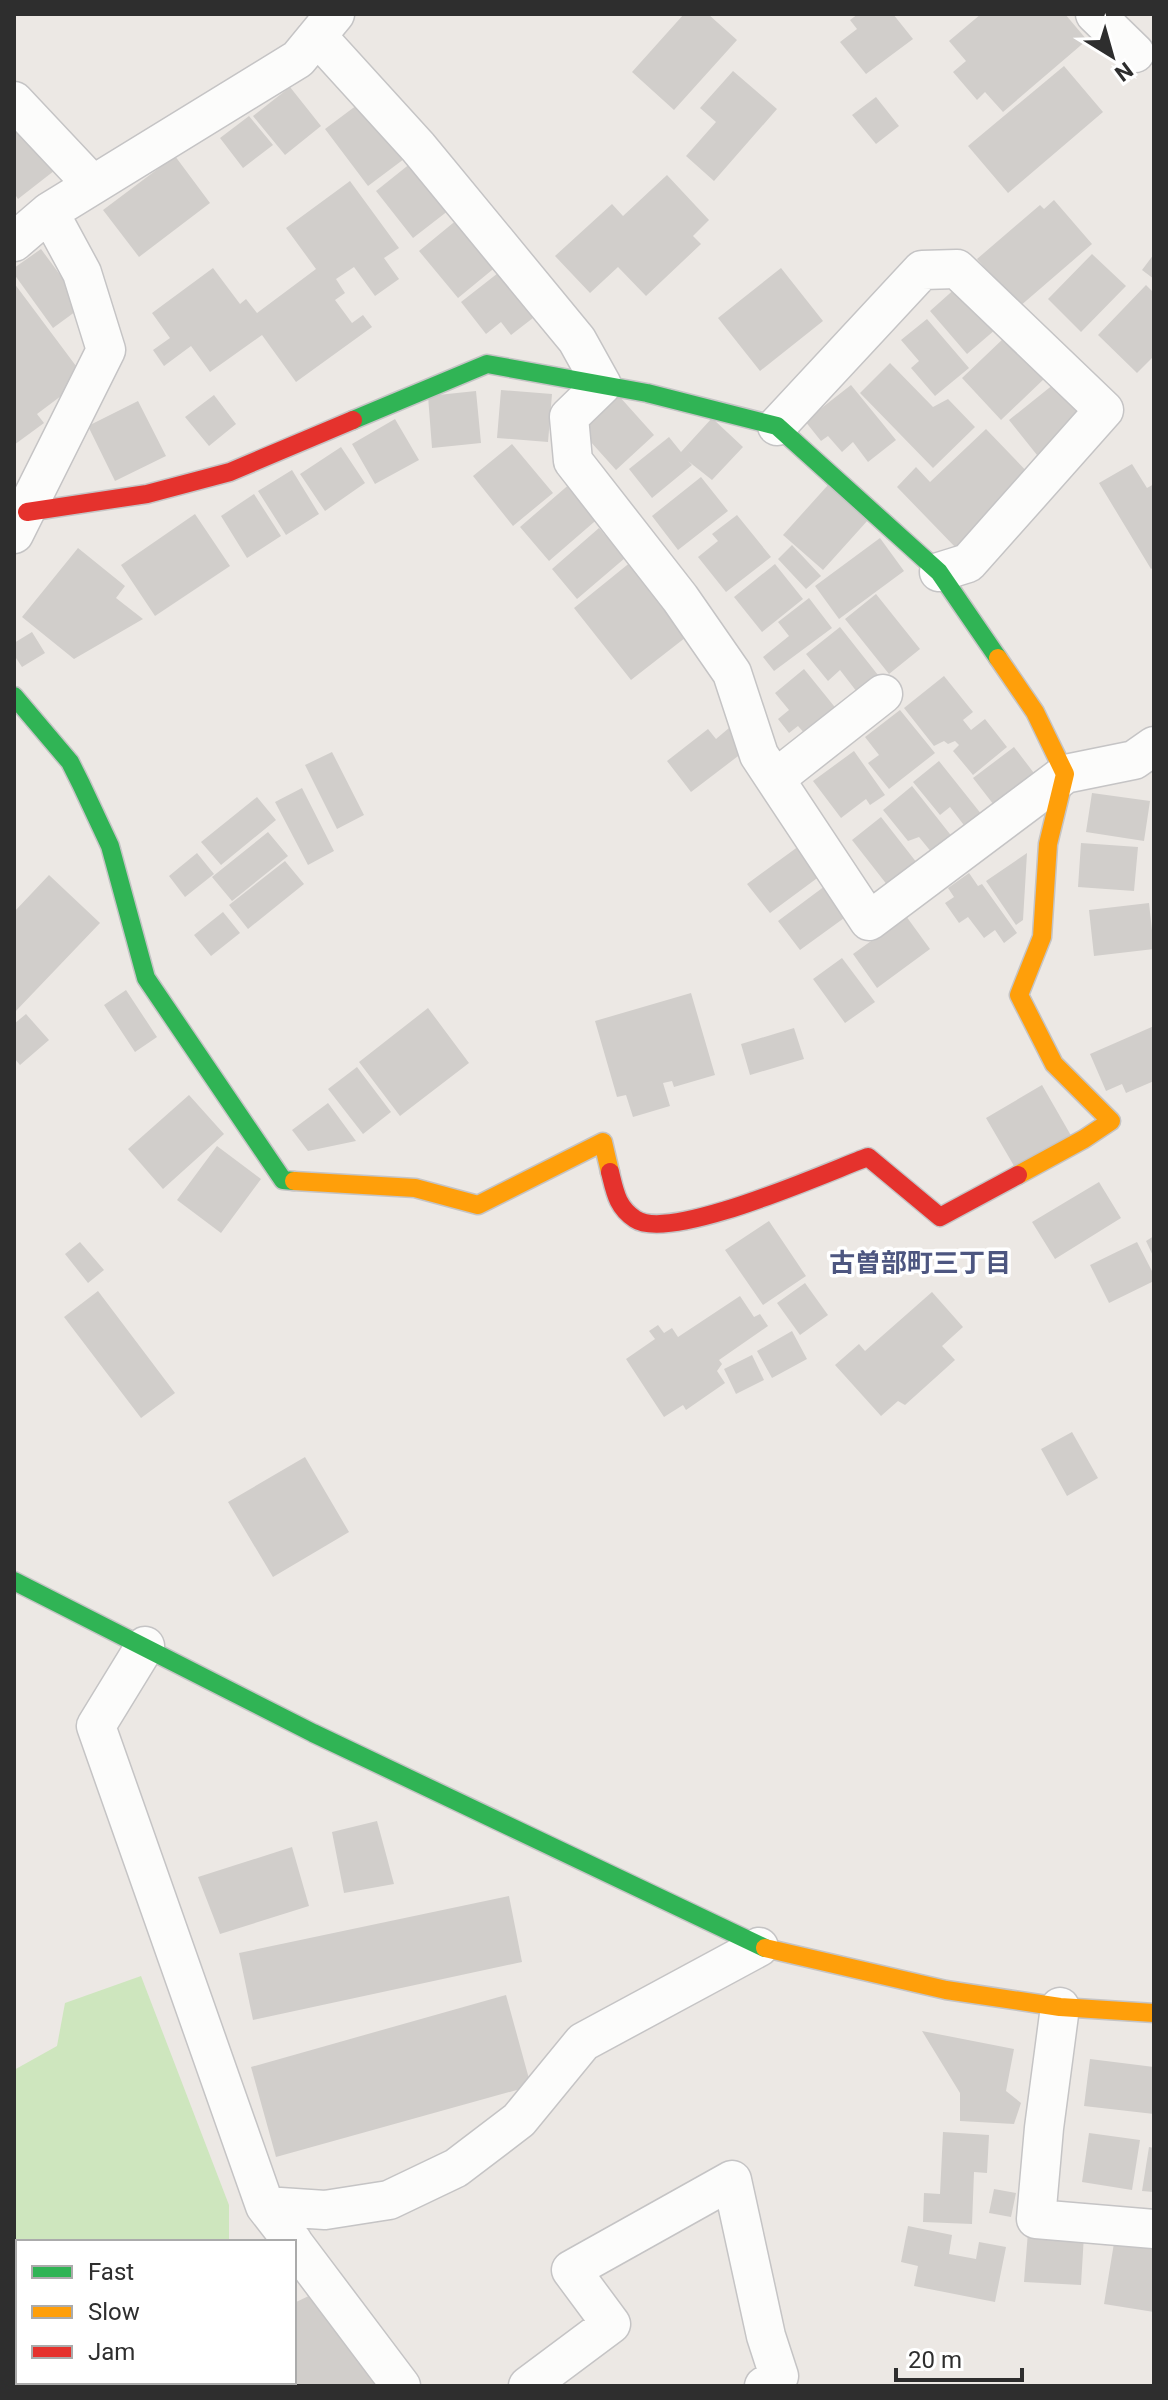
<svg xmlns="http://www.w3.org/2000/svg" width="1168" height="2400" font-family="Roboto,'Noto Sans JP',sans-serif">
<style>
.green{fill:#cee6be}
.building{fill:#d1cecb}
.lines{fill:none;stroke-linecap:round;stroke-linejoin:round}
.street-casing{stroke:#c5c4c5;stroke-width:41}
.fast-casing{stroke:#c5c4c5;stroke-width:21}
.slow-casing{stroke:#c5c4c5;stroke-width:21}
.jam-casing{stroke:#c5c4c5;stroke-width:21}
.street{stroke:#fcfcfb;stroke-width:38}
.fast{stroke:#30b455;stroke-width:18}
.slow{stroke:#ff9f0a;stroke-width:18}
.jam{stroke:#e5322d;stroke-width:18}
.labels{text-anchor:middle;stroke-width:7;stroke-linejoin:round;paint-order:stroke}
.neighbourhood-label{font-size:26px;font-weight:bold;fill:#4d5680;stroke:#fff}
</style>
<rect width="100%" height="100%" fill="#ece8e4"/>
<path class="green" d="M141,1976L229,2205V2242H18V2280L14,2279V2070L57,2046L65,2003Z"/>
<path class="building" d="M684,14H708L737,40L674,110L632,72Z
M858,14H893L913,39L866,74L840,42L857,29L850,20Z
M981,14H1065L1087,40L1003,112L985,92L977,100L953,72L966,61L949,41Z
M1064,66L1103,112L1008,193L968,146Z
M733,71L777,109L714,181L686,156L716,122L700,108Z
M290,87L321,126L285,155L253,116Z
M876,97L899,126L876,144L852,115Z
M365,99L408,156L368,186L325,129Z
M249,116L273,145L243,168L220,138Z
M14,128L59,167L18,199L14,193Z
M175,156L210,203L139,257L103,210Z
M416,159L453,207L413,238L376,191Z
M667,175L709,220L693,236L701,244L646,296L618,267L590,293L555,256L612,204L623,216Z
M350,181L399,248L384,258L399,279L375,296L354,267L336,279L345,293L335,300L352,323L363,315L372,327L296,382L262,335L210,372L191,346L164,366L153,350L170,338L152,313L213,268L240,304L246,299L257,313L316,269L286,228Z
M1054,200L1092,244L1019,307L977,259L1040,205L1044,209Z
M464,214L503,261L458,298L419,251Z
M41,249L83,306L53,328L14,274V268Z
M1092,254L1126,286L1081,332L1048,299Z
M1154,254V279L1142,270Z
M507,266L542,311L511,335L501,322L486,334L461,302Z
M781,268L823,321L760,371L718,318Z
M14,283L85,378L37,414L44,423L14,445Z
M1146,285L1154,293V356L1137,373L1098,335Z
M958,286L996,329L967,354L930,311Z
M927,319L969,368L935,396L911,368L919,361L901,340Z
M1005,337L1045,378L1001,420L962,378Z
M890,363L933,407L948,399L975,427L933,468L860,393Z
M1054,384L1082,418L1037,455L1009,420Z
M851,385L896,440L868,462L853,442L842,452L828,436L821,441L805,421Z
M501,390L552,394L548,442L497,438Z
M476,391L481,443L432,448L428,396Z
M214,395L236,424L209,446L185,417Z
M619,396L654,435L616,470L581,431Z
M138,401L166,456L115,481L88,426Z
M712,418L743,447L712,480L688,461L692,465L652,498L629,469L669,437L681,452Z
M395,419L419,460L375,484L352,444Z
M986,429L1033,478L958,550L897,487L916,467L930,482Z
M512,444L553,493L513,526L473,476Z
M341,447L365,483L325,511L300,474Z
M1132,464L1147,488L1154,484V567L1151,569L1099,483Z
M292,470L319,514L286,535L258,491Z
M701,477L728,511L678,550L652,516Z
M572,482L601,516L549,561L520,527Z
M828,485L868,520L823,570L783,535Z
M254,494L281,536L247,558L221,516Z
M195,514L230,566L155,616L121,565Z
M737,515L771,557L726,592L698,557L718,541L712,534Z
M599,528L625,558L577,599L552,569Z
M880,538L904,571L839,619L815,586Z
M792,545L821,576L806,589L778,559Z
M78,548L125,586L116,598L143,619L74,659L22,617Z
M632,561L690,634L631,680L574,608Z
M775,564L803,599L762,632L734,597Z
M876,594L920,649L889,674L845,619Z
M809,598L832,628L774,671L763,657L789,636L778,622Z
M840,627L878,675L857,692L840,670L828,681L806,654Z
M32,632L45,653L22,667L14,655V643Z
M804,669L838,711L807,736L798,726L789,733L778,719L789,710L775,693Z
M944,676L973,712L963,720L971,730L985,719L1007,747L973,775L953,751L959,745L955,741L948,744L944,741L934,746L904,708Z
M900,710L935,753L889,789L868,763L879,755L865,737Z
M729,728L746,750L691,792L667,761L708,729L716,739Z
M1014,747L1037,777L997,809L973,778Z
M854,751L885,795L870,805L866,799L841,818L813,781Z
M332,752L364,815L337,829L305,765Z
M939,761L986,820L970,833L950,807L940,815L913,782Z
M912,786L957,843L937,859L919,837L908,841L883,810Z
M302,788L334,851L308,865L275,802Z
M1092,793L1150,801L1144,841L1086,832Z
M257,797L276,820L221,865L201,842Z
M881,817L917,863L888,886L852,840Z
M268,832L288,856L232,901L212,877Z
M1081,843L1138,847L1134,891L1078,887Z
M799,846L820,876L770,913L747,884Z
M197,853L214,874L185,897L169,876Z
M1027,853L1023,920L1016,925L986,881Z
M285,861L304,884L248,929L229,905Z
M969,873L978,886L982,884L1017,933L1004,943L995,930L984,938L968,917L959,923L945,903L954,897L948,888Z
M49,875L100,923L14,1013V912Z
M829,883L851,913L800,950L778,921Z
M1149,903L1154,949L1094,956L1089,910Z
M223,912L240,933L211,956L194,935Z
M906,916L930,949L877,988L853,954Z
M842,958L875,1002L845,1023L813,979Z
M126,990L157,1037L135,1052L104,1005Z
M691,993L715,1075L674,1087L672,1081L663,1083L670,1106L633,1117L626,1095L617,1097L595,1021Z
M428,1008L469,1063L400,1116L359,1062Z
M26,1014L49,1040L20,1065L14,1058V1024Z
M1154,1026V1081L1126,1093L1122,1084L1106,1091L1090,1054Z
M794,1028L804,1059L750,1075L741,1044Z
M357,1067L391,1112L363,1134L328,1089Z
M1042,1085L1073,1139L1017,1171L986,1118Z
M189,1095L224,1134L163,1189L128,1149Z
M328,1103L356,1141L308,1151L292,1130Z
M217,1146L261,1179L221,1233L177,1200Z
M1099,1182L1121,1218L1055,1259L1032,1222Z
M769,1221L806,1276L763,1305L725,1250Z
M1154,1236V1258L1146,1241Z
M80,1242L104,1270L88,1283L65,1254Z
M1137,1242L1154,1275V1281L1109,1303L1090,1265Z
M805,1283L828,1315L800,1335L777,1303Z
M98,1291L175,1393L141,1418L64,1317Z
M932,1292L963,1327L942,1346L955,1360L905,1405L898,1401L881,1416L835,1365L859,1344L865,1351Z
M740,1296L754,1317L760,1314L768,1326L719,1360L722,1364L717,1371L725,1383L686,1410L683,1405L664,1417L626,1359L655,1339L649,1331L658,1325L664,1333L672,1328L678,1337Z
M792,1331L807,1359L772,1378L757,1351Z
M752,1355L764,1380L736,1394L724,1369Z
M1072,1432L1098,1478L1067,1496L1041,1449Z
M305,1457L349,1532L273,1577L228,1502Z
M377,1821L394,1884L344,1893L332,1832Z
M292,1847L309,1906L220,1934L198,1877Z
M509,1896L522,1962L253,2020L239,1953Z
M506,1995L531,2086L276,2157L251,2067Z
M922,2031L1014,2049L1006,2091L1021,2103L1014,2124L960,2121V2093Z
M1090,2059L1154,2067V2114L1084,2106Z
M943,2132L989,2135L987,2173L974,2172L972,2224L923,2222L924,2193L940,2194Z
M1089,2133L1140,2140L1132,2190L1082,2182Z
M1149,2147L1154,2148V2192L1142,2191Z
M994,2189L1016,2193L1011,2217L989,2213Z
M908,2226L952,2235L949,2254L976,2259L979,2242L1006,2247L995,2302L914,2286L918,2266L901,2262Z
M1028,2232L1084,2235L1081,2285L1024,2282Z
M1115,2237L1154,2243V2312L1104,2304Z
M315,2293L386,2386H266L267,2382H294V2303Z
M93,2382H144L146,2386H95Z"/>
<g class="lines">
<g class="street-casing">
<path id="street" d="M1095,14L1135,53
M317,36L418,147L577,340L602,385L569,417L573,461L680,598L732,673L759,755L869,921L1065,774L1134,760L1154,746
M14,101L93,185
M14,242L49,212
M777,426L922,270L957,269L1104,410L968,563L939,572
M14,534L106,350L82,273L49,212L298,59L335,14
M775,779L883,694
M145,1646L96,1726L265,2206L293,2242
M1060,2007L1044,2128L1036,2219L1154,2229
M265,2206L325,2210L389,2200L456,2168L519,2120L583,2042L759,1947
M294,2244L401,2386
M222,2386L224,2382
M528,2386L611,2324L571,2270L732,2180L766,2336L779,2376L764,2386"/>
</g>
<g class="fast-casing">
<path id="fast" d="M353,420L487,364L647,393L777,426L939,572L998,658
M14,696L70,762L81,784L110,846L146,978L283,1180L294,1181
M14,1581L313,1733L765,1948"/>
</g>
<g class="slow-casing">
<path id="slow" d="M998,658L1035,712L1065,774L1048,844L1042,937L1019,995L1054,1064L1111,1121L1084,1139L1018,1175
M294,1181L415,1188L478,1205L603,1142L610,1172
M765,1948L946,1990L1060,2007L1154,2013"/>
</g>
<g class="jam-casing">
<path id="jam" d="M27,512L147,494L230,472L353,420
M610,1172C615,1192 617,1207 635,1219C670,1243 827,1172 868,1157L940,1217L1018,1175"/>
</g>
<use href="#street" class="street"/>
<use href="#fast" class="fast"/>
<use href="#slow" class="slow"/>
<use href="#jam" class="jam"/>
</g>
<g class="labels">
<g class="neighbourhood-label">
<text x="920" y="1272">古曽部町三丁目</text>
</g>
</g>
<rect width="1168" height="2400" fill="none" stroke="#2e2e2e" stroke-width="32"/>
<rect x="16" y="2240" width="280" height="144" fill="#ffffff" stroke="#ababab" stroke-width="2"/>
<rect x="32" y="2266" width="40" height="12" fill="#30b455" stroke="#ababab" stroke-width="2"/>
<text x="88" y="2280" font-size="24" fill="#2e2e2e">Fast</text>
<rect x="32" y="2306" width="40" height="12" fill="#ff9f0a" stroke="#ababab" stroke-width="2"/>
<text x="88" y="2320" font-size="24" fill="#2e2e2e">Slow</text>
<rect x="32" y="2346" width="40" height="12" fill="#e5322d" stroke="#ababab" stroke-width="2"/>
<text x="88" y="2360" font-size="24" fill="#2e2e2e">Jam</text>
<g transform="translate(1112 56) rotate(143)" stroke="#ffffff" stroke-width="6" paint-order="stroke">
<path d="M0-6L14 30L0 20L-14 30Z" fill="#2e2e2e"/>
<text y="-12" font-size="22" font-weight="bold" text-anchor="middle" fill="#2e2e2e">N</text>
</g>
<path d="M896 2368v12h126v-12" fill="none" stroke="#2e2e2e" stroke-width="4"/>
<text x="908" y="2368" font-size="24" fill="#2e2e2e" stroke="#ffffff" stroke-width="6" paint-order="stroke">20 m</text>
</svg>
